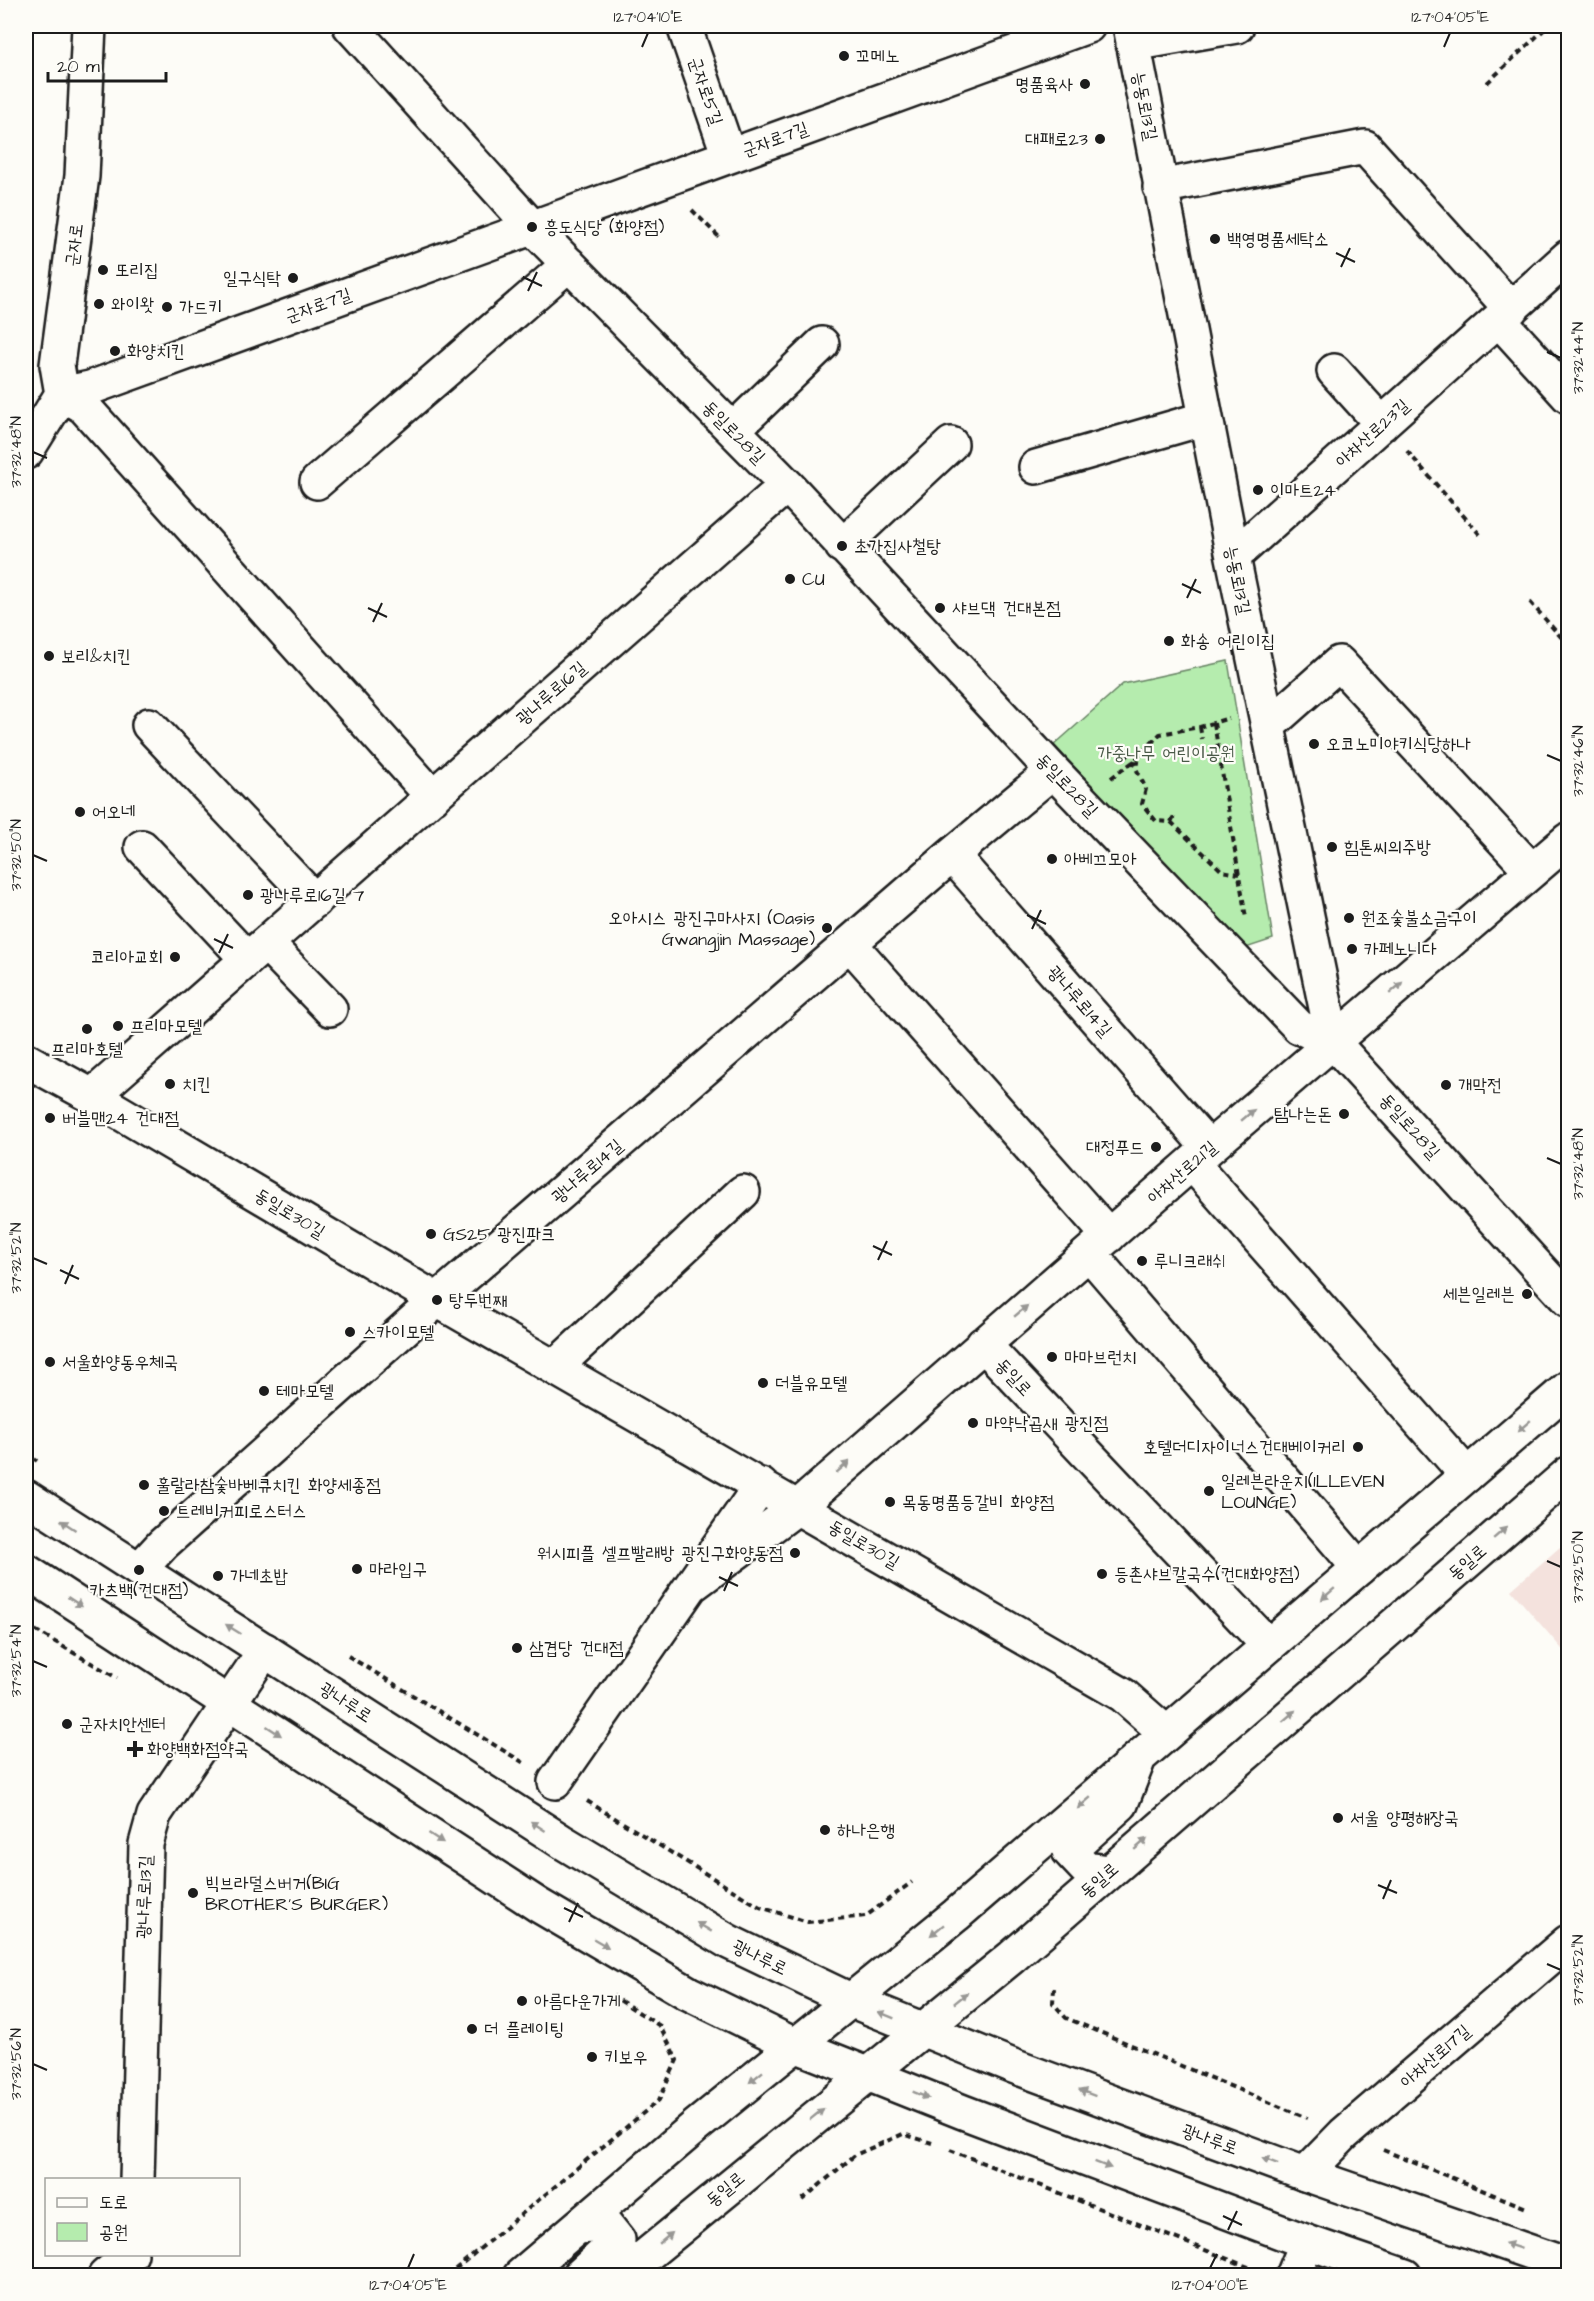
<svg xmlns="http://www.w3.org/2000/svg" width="1594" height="2301" font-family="'Architects Daughter','Poor Story',sans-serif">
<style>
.built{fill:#f4e2dd}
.green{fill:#b5ecae;stroke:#688465;stroke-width:1.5}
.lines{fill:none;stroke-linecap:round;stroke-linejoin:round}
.minor-casing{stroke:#1c1c1c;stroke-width:38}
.major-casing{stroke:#1c1c1c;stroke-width:38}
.path{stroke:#1c1c1c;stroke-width:4;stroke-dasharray:6 4.5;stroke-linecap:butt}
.minor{stroke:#fdfcf7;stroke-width:33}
.major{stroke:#fdfcf7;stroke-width:33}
.oneway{fill:#989794}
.ticks{fill:none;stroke:#1c1c1c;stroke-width:2}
.poi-dot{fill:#1c1c1c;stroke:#fdfcf7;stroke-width:2}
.labels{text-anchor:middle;stroke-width:4.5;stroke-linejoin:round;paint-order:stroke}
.poi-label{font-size:18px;fill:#1c1c1c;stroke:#fdfcf7;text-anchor:start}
.street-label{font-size:18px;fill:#1c1c1c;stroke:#fdfcf7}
.park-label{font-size:18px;fill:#4a5a48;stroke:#fdfcf7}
.neatline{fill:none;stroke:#1c1c1c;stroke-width:2}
.ticks-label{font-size:15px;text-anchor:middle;fill:#1c1c1c}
</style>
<rect width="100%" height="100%" fill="#fdfcf7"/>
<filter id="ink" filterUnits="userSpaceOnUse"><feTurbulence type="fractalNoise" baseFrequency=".0167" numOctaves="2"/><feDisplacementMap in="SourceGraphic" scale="12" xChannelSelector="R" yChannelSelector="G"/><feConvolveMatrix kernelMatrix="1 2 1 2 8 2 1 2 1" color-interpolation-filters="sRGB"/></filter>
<g filter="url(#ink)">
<path class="built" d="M1568,1540V1656L1511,1590Z"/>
<path class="green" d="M1228,661L1273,939L1243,949L1054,745L1123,684Z"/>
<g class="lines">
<g class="minor-casing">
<path id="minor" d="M350,26L532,227L787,485L1053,771L1299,1027L1333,1042L1568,1300
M684,26L729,156
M1130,26L1233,557L1333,1042
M1133,44L1237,26
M1160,187L1365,147L1511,309
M1499,320L1568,396
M1334,371L1382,424
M62,394L90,388L1088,26
M62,394L84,407L433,797
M733,430L822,344
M26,452L62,394L57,365L82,176L89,26
M1036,467L1206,418
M317,482L569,264
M842,546L951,444
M1233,557L1568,257
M149,725L315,901
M1268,726L1339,663L1532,871
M142,847L247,959
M952,855L1209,1148
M266,943L330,1009
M850,944L1109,1236
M26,1060L92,1096L437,1300L1123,1695L1165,1732
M92,1096L787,485
M1192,1163L1467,1475
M1089,1253L1359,1568
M983,1344L1268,1645
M555,1367L743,1192
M139,1570L163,1544L437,1300L952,855L1053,771
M691,1586L799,1506L1209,1148L1568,840
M555,1782L761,1485
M1305,2174L1344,2134L1568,1942
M137,2180L146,1844L154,1815L265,1650
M105,2276L131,2254
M1293,2276L1307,2242"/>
</g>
<g class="major-casing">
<path id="major" d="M26,1497L561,1841L729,1942L850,2000L1013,2066L1305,2174L1568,2265
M26,1571L538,1905L688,1993L795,2045L963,2112L1307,2242L1405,2276
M1109,1872L1086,1869L1069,1851L1121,1804L1139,1758
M578,2227L606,2225L618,2240L579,2276
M520,2276L696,2126L956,1915L1568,1388
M621,2276L1012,1957L1568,1474"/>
</g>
<path class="path" d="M1487,83L1548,26
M692,210L721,239
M1407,451L1482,537
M1530,602L1568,645
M1214,723L1246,918
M1200,727L1202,739
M1119,744L1133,762L1146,789L1142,804L1156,821L1171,822L1222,871L1239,874
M1134,762L1142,763
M1111,778L1133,762L1160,734L1200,727L1229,718
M1171,822L1174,816
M26,1453L37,1461
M26,1625L117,1678
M348,1656L524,1763
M587,1801L760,1907L808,1922L866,1916L912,1882
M1054,1988L1053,2003L1066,2018L1307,2118
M950,2150L1256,2270
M1383,2150L1529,2209
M802,2200L855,2155L903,2134L932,2143
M447,2276L659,2100L677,2060L660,2026L613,1996"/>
<use href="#minor" class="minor"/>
<use href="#major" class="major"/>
</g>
<defs><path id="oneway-solid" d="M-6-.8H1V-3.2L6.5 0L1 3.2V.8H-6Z" transform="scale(1.5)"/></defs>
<g class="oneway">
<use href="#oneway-solid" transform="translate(1396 988) rotate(-41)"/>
<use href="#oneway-solid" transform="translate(1248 1115) rotate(-40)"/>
<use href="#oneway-solid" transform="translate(1021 1311) rotate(-40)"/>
<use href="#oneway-solid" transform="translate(1524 1426) rotate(139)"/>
<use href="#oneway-solid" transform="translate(843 1467) rotate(-41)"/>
<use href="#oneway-solid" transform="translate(68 1525) rotate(-147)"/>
<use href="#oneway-solid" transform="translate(1500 1533) rotate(-41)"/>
<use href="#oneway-solid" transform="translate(1328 1594) rotate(139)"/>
<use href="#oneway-solid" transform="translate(75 1602) rotate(33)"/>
<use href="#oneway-solid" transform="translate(233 1629) rotate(-148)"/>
<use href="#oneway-solid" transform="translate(1289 1716) rotate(-41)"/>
<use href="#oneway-solid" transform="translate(274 1731) rotate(33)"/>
<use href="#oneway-solid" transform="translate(1084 1803) rotate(139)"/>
<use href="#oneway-solid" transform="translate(538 1826) rotate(-147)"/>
<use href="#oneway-solid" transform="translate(436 1838) rotate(33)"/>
<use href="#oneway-solid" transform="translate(1141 1844) rotate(-41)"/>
<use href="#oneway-solid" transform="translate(704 1927) rotate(-149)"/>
<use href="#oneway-solid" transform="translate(937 1930) rotate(141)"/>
<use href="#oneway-solid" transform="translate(601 1943) rotate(30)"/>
<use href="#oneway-solid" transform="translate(961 1998) rotate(-39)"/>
<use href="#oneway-solid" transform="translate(886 2015) rotate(-158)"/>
<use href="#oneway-solid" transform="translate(756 2077) rotate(141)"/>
<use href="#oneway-solid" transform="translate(1087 2093) rotate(-160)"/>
<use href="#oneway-solid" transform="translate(921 2095) rotate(22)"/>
<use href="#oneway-solid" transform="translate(817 2114) rotate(-39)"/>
<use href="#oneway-solid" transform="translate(1270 2161) rotate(-160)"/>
<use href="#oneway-solid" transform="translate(1103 2165) rotate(21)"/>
<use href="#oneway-solid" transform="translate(666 2238) rotate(-40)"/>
<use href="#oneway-solid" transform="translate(1513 2246) rotate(-161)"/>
</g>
</g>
<path class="ticks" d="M642,47L648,33M1444,47L1450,33M1336,253L1355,262M1341,267L1350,248M523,277L542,286M528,291L537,272M1547,352L1561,358M33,452L47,458M1182,584L1201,593M1187,598L1196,579M368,608L387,617M373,622L382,603M1547,755L1561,761M33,855L47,861M1027,915L1046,924M1032,929L1041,910M214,939L233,948M219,953L228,934M1547,1158L1561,1164M873,1246L892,1255M33,1258L47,1264M878,1260L887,1241M60,1270L79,1279M65,1284L73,1265M1547,1561L1561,1567M719,1577L738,1586M724,1591L732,1572M33,1661L47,1667M1378,1885L1397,1893M1383,1899L1391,1880M564,1908L583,1917M569,1922L578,1903M1547,1964L1561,1970M33,2064L47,2070M1223,2216L1242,2225M1228,2230L1237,2211M408,2268L414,2254M1210,2268L1217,2254"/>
<g class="poi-dot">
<circle cx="844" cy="56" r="6"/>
<circle cx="1085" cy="84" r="6"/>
<circle cx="1100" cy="139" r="6"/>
<circle cx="532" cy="227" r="6"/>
<circle cx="1215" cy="239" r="6"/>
<circle cx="103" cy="270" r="6"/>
<circle cx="293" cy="278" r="6"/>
<circle cx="99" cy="304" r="6"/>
<circle cx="167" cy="307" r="6"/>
<circle cx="115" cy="351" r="6"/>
<circle cx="1258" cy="490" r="6"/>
<circle cx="842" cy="546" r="6"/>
<circle cx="790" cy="579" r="6"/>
<circle cx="940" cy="608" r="6"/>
<circle cx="1169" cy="641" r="6"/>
<circle cx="49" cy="656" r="6"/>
<circle cx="1314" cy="744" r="6"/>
<circle cx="80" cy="812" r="6"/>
<circle cx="1332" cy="847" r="6"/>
<circle cx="1052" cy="859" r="6"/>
<circle cx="248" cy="895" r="6"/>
<circle cx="1349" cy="918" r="6"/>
<circle cx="827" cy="928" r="6"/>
<circle cx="1352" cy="949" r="6"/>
<circle cx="175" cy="957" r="6"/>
<circle cx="118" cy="1026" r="6"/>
<circle cx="87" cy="1029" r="6"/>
<circle cx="170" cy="1084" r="6"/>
<circle cx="1446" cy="1085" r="6"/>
<circle cx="1344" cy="1114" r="6"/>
<circle cx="50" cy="1118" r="6"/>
<circle cx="1156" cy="1147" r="6"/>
<circle cx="431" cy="1234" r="6"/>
<circle cx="1142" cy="1261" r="6"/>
<circle cx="1527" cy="1294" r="6"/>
<circle cx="437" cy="1300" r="6"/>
<circle cx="350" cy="1332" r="6"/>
<circle cx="1052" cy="1357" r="6"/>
<circle cx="50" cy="1362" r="6"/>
<circle cx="763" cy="1383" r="6"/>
<circle cx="264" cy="1391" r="6"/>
<circle cx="973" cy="1423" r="6"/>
<circle cx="1358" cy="1447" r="6"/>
<circle cx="144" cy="1485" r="6"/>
<circle cx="1209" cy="1491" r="6"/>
<circle cx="890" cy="1502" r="6"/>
<circle cx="164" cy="1511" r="6"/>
<circle cx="795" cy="1553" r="6"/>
<circle cx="357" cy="1569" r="6"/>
<circle cx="139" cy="1570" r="6"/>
<circle cx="1102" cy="1574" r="6"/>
<circle cx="218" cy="1576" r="6"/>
<circle cx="517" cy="1648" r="6"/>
<circle cx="67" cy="1724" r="6"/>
<path d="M132 1740h6v6h6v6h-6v6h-6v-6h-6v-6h6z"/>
<circle cx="1338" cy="1818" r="6"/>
<circle cx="825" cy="1830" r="6"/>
<circle cx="193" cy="1893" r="6"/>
<circle cx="522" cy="2001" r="6"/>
<circle cx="472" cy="2029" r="6"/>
<circle cx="592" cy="2057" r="6"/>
</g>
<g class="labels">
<g class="poi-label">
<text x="856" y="62">꼬메노</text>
<text x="1073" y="90" text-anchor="end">명품육사</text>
<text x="1088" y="145" text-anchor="end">대패로23</text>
<text x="544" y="233">흥도식당 (화양점)</text>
<text x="1227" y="245">백영명품세탁소</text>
<text x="115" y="276">또리집</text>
<text x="281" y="284" text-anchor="end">일구식탁</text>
<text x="111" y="310">와이왓</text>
<text x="179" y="313">가드키</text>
<text x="127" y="357">화양치킨</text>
<text x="1270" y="496">이마트24</text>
<text x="854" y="552">초가집사철탕</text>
<text x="802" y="585">CU</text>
<text x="952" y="614">샤브댁 건대본점</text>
<text x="1181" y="647">화송 어린이집</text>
<text x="61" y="662">보리&amp;치킨</text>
<text x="1326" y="750">오코노미야키식당하나</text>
<text x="92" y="818">어오네</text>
<text x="1344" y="853">힘톤씨의주방</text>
<text x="1064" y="865">아베끄모아</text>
<text x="260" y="901">광나루로16길 7</text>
<text x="815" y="924" text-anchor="end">오아시스 광진구마사지 (Oasis<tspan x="815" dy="21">Gwangjin Massage)</tspan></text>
<text x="1361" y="924">원조숯불소금구이</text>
<text x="1364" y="955">카페노니다</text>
<text x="163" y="963" text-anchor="end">코리아교회</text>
<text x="130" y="1032">프리마모텔</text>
<text x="87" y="1055" text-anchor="middle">프리마호텔</text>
<text x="182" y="1090">치킨</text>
<text x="1458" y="1091">개막전</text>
<text x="1332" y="1120" text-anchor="end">탐나는돈</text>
<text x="62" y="1124">버블맨24 건대점</text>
<text x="1144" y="1153" text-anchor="end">대정푸드</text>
<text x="443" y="1240">GS25 광진파크</text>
<text x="1154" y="1267">루니크래쉬</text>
<text x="1515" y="1300" text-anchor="end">세븐일레븐</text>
<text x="449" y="1306">탕두번째</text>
<text x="362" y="1338">스카이모텔</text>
<text x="1064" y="1363">마마브런치</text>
<text x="62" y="1368">서울화양동우체국</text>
<text x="775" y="1389">더블유모텔</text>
<text x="276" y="1397">테마모텔</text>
<text x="985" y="1429">마약낙곱새 광진점</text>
<text x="1346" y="1453" text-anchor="end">호텔더디자이너스건대베이커리</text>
<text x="1221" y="1487">일레븐라운지(1LLEVEN<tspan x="1221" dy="21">LOUNGE)</tspan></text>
<text x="156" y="1491">훌랄라참숯바베큐치킨 화양세종점</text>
<text x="902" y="1508">목동명품등갈비 화양점</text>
<text x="176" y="1517">트레비커피로스터스</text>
<text x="783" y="1559" text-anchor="end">워시피플 셀프빨래방 광진구화양동점</text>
<text x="369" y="1575">마라입구</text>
<text x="1114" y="1580">등촌샤브칼국수(건대화양점)</text>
<text x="230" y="1582">가네초밥</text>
<text x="139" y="1596" text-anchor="middle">카츠백(건대점)</text>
<text x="529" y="1654">삼겹당 건대점</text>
<text x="79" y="1730">군자치안센터</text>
<text x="147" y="1755">화양백화점약국</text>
<text x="1350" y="1824">서울 양평해장국</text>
<text x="837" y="1836">하나은행</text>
<text x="205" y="1889">빅브라덜스버거(BIG<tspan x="205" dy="21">BROTHER'S BURGER)</tspan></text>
<text x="534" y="2007">아름다운가게</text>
<text x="484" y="2035">더 플레이팅</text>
<text x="604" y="2063">키보우</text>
</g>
<g class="street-label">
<text transform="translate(706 91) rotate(71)" y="6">군자로5길</text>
<text transform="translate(1145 106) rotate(79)" y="6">능동로13길</text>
<text transform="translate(775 139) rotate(-20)" y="6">군자로7길</text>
<text transform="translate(74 245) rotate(-83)" y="6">군자로</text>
<text transform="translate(318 305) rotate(-20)" y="6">군자로7길</text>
<text transform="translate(734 432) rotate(45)" y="6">동일로28길</text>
<text transform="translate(1372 433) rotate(-42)" y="6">아차산로23길</text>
<text transform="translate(1238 580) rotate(78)" y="6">능동로13길</text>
<text transform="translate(551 693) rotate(-41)" y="6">광나루로16길</text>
<text transform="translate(1067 785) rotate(46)" y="6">동일로28길</text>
<text transform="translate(1080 1001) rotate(49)" y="6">광나루로14길</text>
<text transform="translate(1410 1126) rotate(48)" y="6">동일로28길</text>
<text transform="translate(587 1171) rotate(-41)" y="6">광나루로14길</text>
<text transform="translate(1182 1172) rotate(-41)" y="6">아차산로21길</text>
<text transform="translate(290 1213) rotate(31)" y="6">동일로30길</text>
<text transform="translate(1014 1377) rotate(47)" y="6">동일로</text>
<text transform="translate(864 1544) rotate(30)" y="6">동일로30길</text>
<text transform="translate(1467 1562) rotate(-41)" y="6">동일로</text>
<text transform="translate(346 1702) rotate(33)" y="6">광나루로</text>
<text transform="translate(1099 1880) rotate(-41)" y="6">동일로</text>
<text transform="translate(144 1897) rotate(-88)" y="6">광나루로13길</text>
<text transform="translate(760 1957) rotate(26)" y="6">광나루로</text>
<text transform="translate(1435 2056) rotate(-41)" y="6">아차산로17길</text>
<text transform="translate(1210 2139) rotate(20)" y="6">광나루로</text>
<text transform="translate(725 2189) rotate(-40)" y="6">동일로</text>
</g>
<g class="park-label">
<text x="1166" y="759">가중나무 어린이공원</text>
</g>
</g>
<rect width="1594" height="2301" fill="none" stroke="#fdfcf7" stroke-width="66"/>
<rect x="45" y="2178" width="195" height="78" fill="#fdfcf7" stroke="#a3a29f" stroke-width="1.5"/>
<rect x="57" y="2198" width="30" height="9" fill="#fdfcf7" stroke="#a3a29f" stroke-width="1.5"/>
<text x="99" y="2208" font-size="18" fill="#1c1c1c">도로</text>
<rect x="57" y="2223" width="30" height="18" fill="#b5ecae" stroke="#a3a29f" stroke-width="1.5"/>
<text x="99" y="2238" font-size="18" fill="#1c1c1c">공원</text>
<path d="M48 72v9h118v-9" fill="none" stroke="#1c1c1c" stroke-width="3"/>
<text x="57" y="72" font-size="18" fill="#1c1c1c" stroke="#fdfcf7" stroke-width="4.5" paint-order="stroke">20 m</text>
<rect x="33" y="33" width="1528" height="2235" class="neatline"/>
<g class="ticks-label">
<text x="648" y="22">127°04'10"E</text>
<text x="1450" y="22">127°04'05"E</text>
<text transform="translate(1578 358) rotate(-90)" y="5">37°32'44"N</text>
<text transform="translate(16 452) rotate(-90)" y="5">37°32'48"N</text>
<text transform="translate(1578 761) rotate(-90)" y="5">37°32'46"N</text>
<text transform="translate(16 855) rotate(-90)" y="5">37°32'50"N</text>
<text transform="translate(1578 1164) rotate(-90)" y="5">37°32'48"N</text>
<text transform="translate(16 1258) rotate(-90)" y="5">37°32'52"N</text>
<text transform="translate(1578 1567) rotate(-90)" y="5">37°32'50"N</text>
<text transform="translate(16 1661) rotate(-90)" y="5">37°32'54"N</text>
<text transform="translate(1578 1970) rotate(-90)" y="5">37°32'52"N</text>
<text transform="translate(16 2064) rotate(-90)" y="5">37°32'56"N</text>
<text x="408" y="2290">127°04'05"E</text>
<text x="1210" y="2290">127°04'00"E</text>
</g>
</svg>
